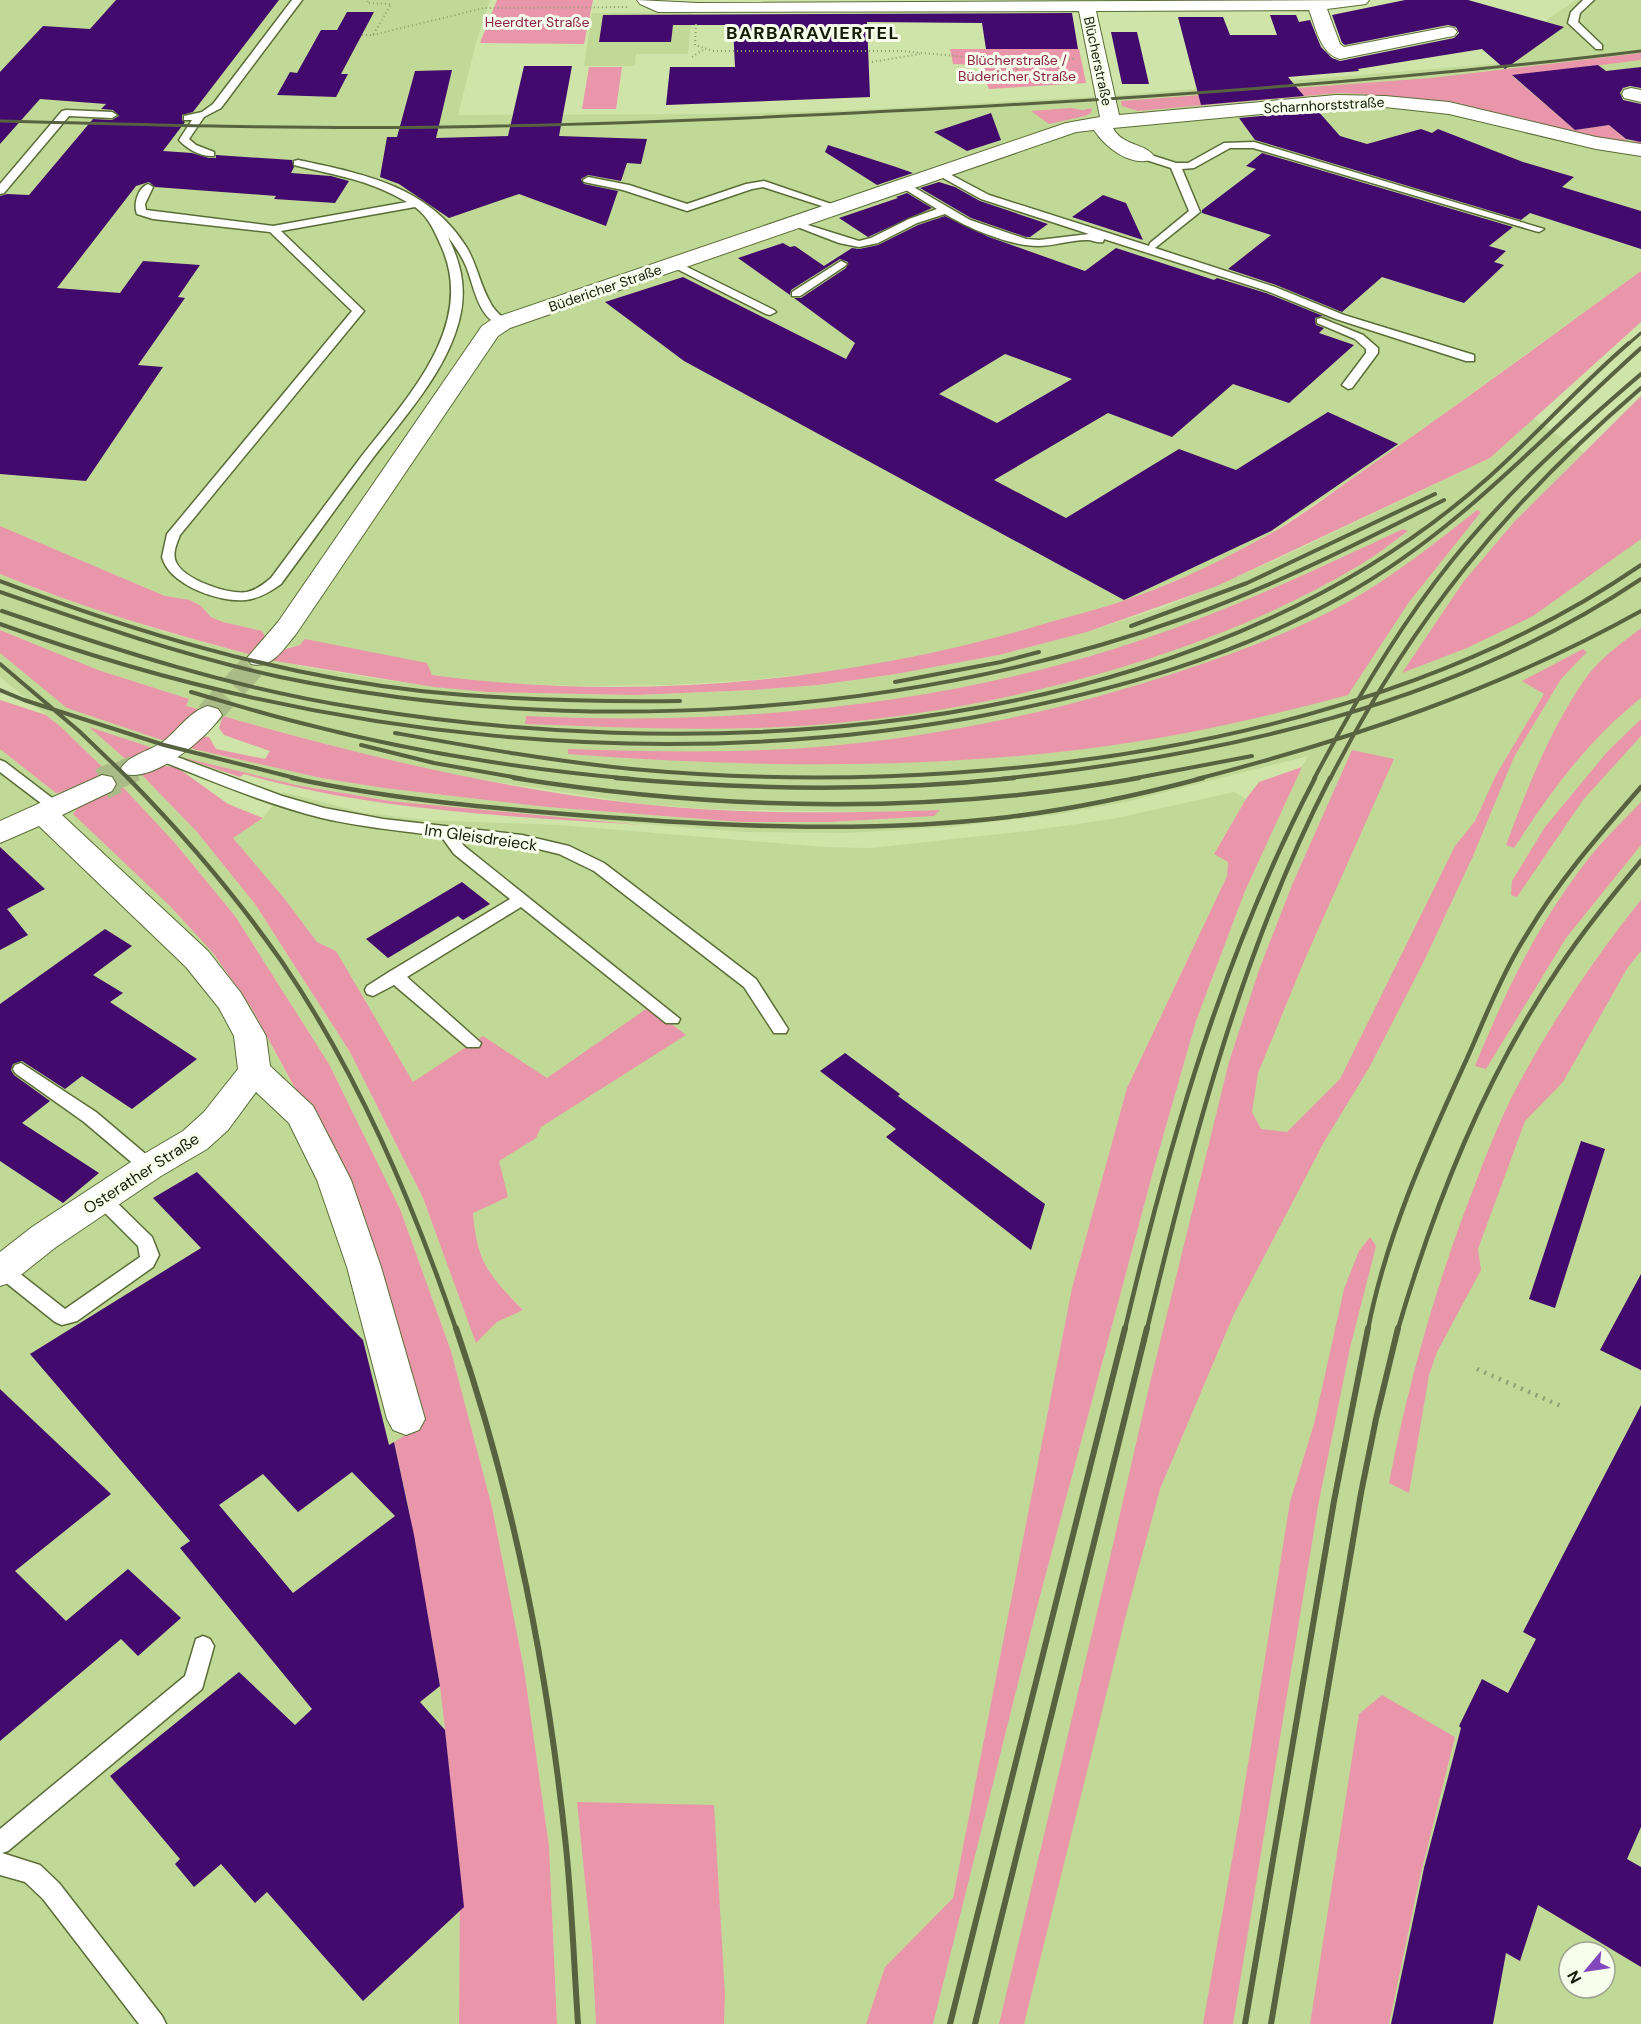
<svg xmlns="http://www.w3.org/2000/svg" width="1641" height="2024" font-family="'DM Sans',sans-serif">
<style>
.built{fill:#c1d996;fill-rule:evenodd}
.green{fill:#e996aa}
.building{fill:#420a6c;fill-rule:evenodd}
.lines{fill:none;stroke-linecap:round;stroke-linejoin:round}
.street-tunnel-far1{stroke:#a9bc88;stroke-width:26;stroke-dasharray:26 13;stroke-linecap:butt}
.street-tunnel{stroke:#a9bc88;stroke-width:32;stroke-dasharray:32 16;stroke-linecap:butt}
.lane-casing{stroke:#5b6d37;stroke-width:3}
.street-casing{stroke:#5b6d37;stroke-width:2}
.path-far1{stroke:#8e9f70;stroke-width:2;stroke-dasharray:1 3;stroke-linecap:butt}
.path{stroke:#8e9f70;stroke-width:4.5;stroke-dasharray:2 6;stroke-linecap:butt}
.lane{fill:#fff;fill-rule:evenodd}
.street{fill:#fff;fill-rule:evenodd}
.rail-far3{stroke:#576340;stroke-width:3}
.rail-far2{stroke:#576340;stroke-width:4}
.rail-far1{stroke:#576340;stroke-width:4.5}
.rail{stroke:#576340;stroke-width:6}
.labels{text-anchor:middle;stroke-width:6;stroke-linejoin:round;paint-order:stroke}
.far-park-label{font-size:14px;fill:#8d2248;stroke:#f7feec}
.far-street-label{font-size:14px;fill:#161d07;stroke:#f7feec}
.street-label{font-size:16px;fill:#161d07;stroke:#f7feec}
.far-district-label{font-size:18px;font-weight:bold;letter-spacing:1.5px;fill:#161d07;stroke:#f7feec}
</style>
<rect width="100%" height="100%" fill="#cee4a8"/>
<path class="built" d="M0,0H490L476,43L458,115L733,114L856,110L1123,95L1503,63L1514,43L1576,0H1641V271L1399,446L1273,532L1210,566L1136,597L990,641L846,670L750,680L669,685L578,686L485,683L432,675L300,645L288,647L275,654L299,666L385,680L487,692L635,695L753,690L819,685L896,674L999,655L1087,632L1165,607L1276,560L1490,458L1533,418L1641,492V2024H933L1036,1611L1154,1168L1196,1021L1245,891L1289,792L1308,756L1126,802L1053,815L949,827L847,833L745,832L515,814L390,801L296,785L177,756L91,728L140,773L197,832L255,904L350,1052L423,1199L477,1342L497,1322L523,1310L489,1274L475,1239L473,1213L413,1083L336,951L317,942L284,898L233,838L263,818L283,792L365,813L426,820L559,825L824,847L872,848L1028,831L1112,819L1234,792L1246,799L1214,853L1228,862L1227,876L1127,1088L1072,1288L953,1898L885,1967L866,2024H724L725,1996L578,1802L592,1949L596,2024H557L549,1846L524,1669L492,1507L451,1351L400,1209L329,1064L235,916L175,843L121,785L61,727L0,677V653L18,667L189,748L321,778L384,788L547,807L742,822H830L879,819L939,810L867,812L708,809L641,804L459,776L386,760L185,706L189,699L98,670L0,630V574L39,590L165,632L252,655L262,631L223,622L211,617L201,606L190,600L165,596L0,526ZM1569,1952H1605V1988H1569Z
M692,12L688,54H636L635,66H584L592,13Z
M0,749L56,793L74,790L170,906L213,953L251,1007L308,1114L417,1428L408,1505L440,1686L460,1877L459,2024H0Z"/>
<path class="green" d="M497,0H593L584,44L480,43Z
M950,49H1079L1086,83L989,89L979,65L953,64Z
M1641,53V60L1512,76L1575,130L1609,125L1629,142L1641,140V145L1559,130L1467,106L1362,94L1339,93L1138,111L1122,106L1121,101L1431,78Z
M589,67H622L616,109H582Z
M1071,108L1083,110L1092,108L1091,113L1085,116L1049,124L1031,111Z
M1641,271V322L1490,458L1217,586L1087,632L999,655L896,674L819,685L753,690L635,695L487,692L434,687L269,660C279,649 287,649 300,645L305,639L427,663L432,675C638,703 856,681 1054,621C1082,613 1110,606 1137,596C1182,580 1226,558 1268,535C1303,516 1335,490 1367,468C1460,404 1550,337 1641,271Z
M1641,396V539L1533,616L1467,648L1402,673L1464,581L1515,521Z
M1477,510L1481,512L1409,602L1348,695C1262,718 1174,738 1085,749C914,770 739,767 568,754V749C634,751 700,753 766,750C908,744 1052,715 1187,669C1246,649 1306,627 1360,595C1401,570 1439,540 1477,510Z
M0,526L165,596L190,600L201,606L211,617L223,622L262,631L266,639L252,655C166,632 82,608 0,574Z
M1403,529L1408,531C1391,543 1376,556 1358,566C1196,663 968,718 780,727C695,731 610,727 525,724L526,716C734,726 950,706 1147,638C1235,608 1319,568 1403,529Z
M1641,628V698C1588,740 1550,792 1514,848L1506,845C1527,789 1549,732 1583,682C1597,660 1621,644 1641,628Z
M0,630L98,670L189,699L186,706L202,710L168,742L67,708L0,653Z
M1583,649L1587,652L1561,679L1514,757L1473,856L1424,961L1369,1068L1324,1142L1234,1314L1160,1489L1127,1611L1024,2024H999L1109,1562L1148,1391L1229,1062L1259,970L1292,885L1352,750L1394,759L1305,959L1258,1073L1252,1112L1261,1129L1287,1132L1340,1079L1455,846L1475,821L1496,775L1544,694L1522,681Z
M0,700L46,715L61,727L121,785L175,843L235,916L329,1064L400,1209L451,1351L492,1507L524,1669L549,1846L557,2024H459L460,1877L445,1730L440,1686L408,1505L394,1442L417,1428L344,1179L251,1007L213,953L170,906L73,814L85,799L74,790L56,793L0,749Z
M223,716C360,755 499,789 641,804C740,815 841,813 940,810L934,816L830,822H742L547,807L384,788L321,778L189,748L200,736L209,737L216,749L265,759L270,751L224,735L219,728Z
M1641,719V736L1583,800L1517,897L1511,895L1512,881L1545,827L1607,752Z
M89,727L156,749L131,764Z
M177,756L296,785L390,801L642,825C509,816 373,811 244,774L240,777Z
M159,765L178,768L228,804L263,818L233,838L284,898L317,942L336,951L413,1082L483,1036L547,1078L649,1007L686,1035L541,1127L536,1138L499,1161L508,1197L473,1213C477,1263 489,1275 523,1310L497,1322L476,1343L423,1198L350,1052L255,904L197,832L142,775Z
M1302,767L1245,891L1196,1021L1154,1168L1036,1611L933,2024H866L885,1967L953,1898L1072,1288L1127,1088L1227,876L1228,862L1214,854L1246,799L1259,782Z
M1641,802V845L1566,938L1486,1069L1475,1066C1505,993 1534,931 1582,867C1599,844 1621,823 1641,802Z
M1641,900V951L1628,967L1563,1082L1525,1121L1478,1249L1481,1270L1437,1352L1429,1375L1409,1493L1389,1483C1408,1383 1436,1285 1473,1190C1486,1155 1500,1119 1518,1085C1553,1020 1595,957 1641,900Z
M1370,1237L1376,1246L1350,1348L1318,1506L1233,2024H1203L1240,1814L1290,1502L1314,1424L1344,1289L1359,1251Z
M1382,1695L1455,1737L1419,1881L1389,2024H1310L1359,1714Z
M577,1802L714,1805L725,1996L724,2024H596L592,1949Z"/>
<path class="building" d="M116,0H279L193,112L182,115V120L185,122L163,151L192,153L209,158H216V155L292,160L294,167L291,173L331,176L349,181L335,203L274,199L276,196L155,187L149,182L136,186L57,288L120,293L143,261L200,265L178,297L185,298L138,365L163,367L86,481L0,474V196L7,194L29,195L93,119L112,120L119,116L113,110L101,109L106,104L40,99L0,144V72L43,26L90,29Z
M1405,0H1468L1564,27L1505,69L1482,49L1358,69L1359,71L1288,77L1304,96L1201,105L1178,17H1223L1230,35H1277L1270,15H1296L1299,22L1310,20L1321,47L1332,58L1340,61L1454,38L1459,33L1456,27L1448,25L1345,45L1342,43L1332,15Z
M347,12H374L341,74H348L336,97L277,95L290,72L297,73L321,30H337Z
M1072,13L1078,49H986L982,23L867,22L870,97L666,105L670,67H735L733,25H673L671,42H599L603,15Z
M1111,32H1137L1149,84H1122Z
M1598,65L1606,71L1641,67V88L1630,86L1623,88L1620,93L1623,100L1641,104V142L1626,139L1609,125L1575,130L1512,75Z
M524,66H572L559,136L647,139L641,164L627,163L621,181L588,175L581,179L584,184L618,191L606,226L519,194L449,218L399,184L380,177L387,137H397L415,71L452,70L436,138L508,136Z
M1318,111L1340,136L1367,144L1421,129L1432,133L1438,129L1523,162L1574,177L1562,187L1641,211V249L1530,213L1521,220L1255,140L1239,118Z
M991,113L1001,140L967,151L934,132Z
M828,145L896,167L913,173L877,185L825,152Z
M1262,153L1513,227L1489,246L1506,251L1494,262L1504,265L1464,303L1382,277L1342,312L1276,285L1228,269L1271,235L1202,213V210L1256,169L1246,166Z
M939,182L955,187L980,201L1048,224L1030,237H1026L971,218L920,188Z
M907,193L932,208L868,237L839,218L898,198L896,197Z
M1103,195L1126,203L1143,240L1072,217Z
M945,216L989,237L1085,271L1116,248L1214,280L1217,278L1266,293L1333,320L1322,316L1315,318L1316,325L1324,328L1319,333L1354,345L1289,403L1233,384L1172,437L1108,413L994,480L1066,518L1179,449L1236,470L1328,412L1398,444L1271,531L1124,600L684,361L605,302L683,277L846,359L855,343L794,298H801L846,268L848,262L840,259L791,290L790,295L738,258L783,243L790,247L795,246L824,266L852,248L859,249L878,245L918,225ZM1005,354L1072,379L997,423L939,394Z
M0,847L45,889L7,909L28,935L0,950Z
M462,882L490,904L463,920L458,916L388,958L366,939Z
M105,929L132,946L93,975L123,993L110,1002L197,1059L132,1109L82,1076L65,1089L22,1061L13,1064L11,1070L14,1075L50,1101L22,1123L99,1173L63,1203L0,1161V1004Z
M845,1053L900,1094L898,1096L1045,1204L1031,1250L886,1137L896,1129L820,1071Z
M1581,1141L1605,1149L1555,1308L1529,1299Z
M197,1172L363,1340L389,1445L394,1442L414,1535L440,1686L420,1702L445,1730L464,1907L363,2001L267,1892L255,1903L221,1864L194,1887L175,1864L180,1859L110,1776L239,1672L295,1725L312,1709L180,1548L190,1541L30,1354L201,1248L153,1198ZM352,1472L395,1516L293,1593L219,1505L263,1474L298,1512Z
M1641,1274V1370L1600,1350Z
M0,1389L111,1494L15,1571L66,1621L128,1569L181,1618L138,1656L121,1639L0,1741Z
M1641,1405V1827L1627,1859L1641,1867V1967L1538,1905L1520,1961L1506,1953L1493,2024H1391L1424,1868L1461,1728L1459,1726L1482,1679L1508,1693L1536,1639L1523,1632Z"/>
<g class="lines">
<path class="street-tunnel-far1" d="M208,715L260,658
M111,779L135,768"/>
<path class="street-tunnel" d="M102,784L115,778"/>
<g class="lane-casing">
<path id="lane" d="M292,0H302L221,108L204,117L189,139L196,145L214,152V156C201,157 187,149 179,140L192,120H184V116L202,112L213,104Z
M1583,0H1594L1580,13L1578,22L1602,45V49H1596L1568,23L1571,12Z
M66,110L112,112L117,115L112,118L69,116L4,193L0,194V184L62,111Z
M1254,142L1544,229L1539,232L1535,231L1253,148H1230L1194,168L1182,169L1200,212L1155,248L1275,287L1344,315L1474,355V361H1466L1336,319L1267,291L1104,239L1103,242C1097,243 1095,241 1089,240C1073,239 1054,246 1038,246C1010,246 968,228 945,214L917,223L878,243L859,247L839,243L787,223L792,220L859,241L871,238L909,219L937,209L901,187V183L905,182L970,220L1026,239L1039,240L1089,234L981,199L936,174L935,172L940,169L989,195L1149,246L1150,243L1189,211L1171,168L1140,158V154H1148L1176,163H1188L1224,143Z
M298,160C364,174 429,186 467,248C477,265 480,285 490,302C494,311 502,316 508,323L502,326C478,319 474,286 466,266C461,255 455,246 448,237C460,262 466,284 461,312C450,370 401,420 367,466C338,505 310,545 281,584C270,592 260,598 246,600C220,603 169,585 162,557L167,534L352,311L270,232L153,219L137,214C133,204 138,188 148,184L153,187L145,204L146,210L273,226L407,202C367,179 338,176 294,165V161ZM415,207C429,217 435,232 442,248C477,328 403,402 358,461C329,500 300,539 271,578C264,584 256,590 247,592C229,595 184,580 176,562C172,553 177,543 180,535L364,311L281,231Z
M588,177L629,185L687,204L746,184L764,181L843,208L842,210H834L763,187L752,189L687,211L623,190L584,182L583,180Z
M675,261L774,310L776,312L770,315L766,314L671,266V262Z
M841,261L847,264L845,266L800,296H792V292Z
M1321,318L1363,335L1378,348V353L1352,388L1348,389L1342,385L1366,353V349L1355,339L1317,323V319Z
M161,751L282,796L324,808L383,819L522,835L569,846L604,863L756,979L788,1029L786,1033H774L744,987L594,871L559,854L522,845L458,838L464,846L680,1019L678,1023H666L521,907L407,977L481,1043L479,1047H467L394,985L373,996L367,994L365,990L367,986L389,972L510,899L454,854L441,836C401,831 361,827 322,818C265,804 210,780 156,759L154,756L156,753Z
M0,760L5,762L60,804L63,807L60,810H50L0,772Z
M21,1063L96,1112L155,1162L158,1167L155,1172L149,1174L143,1172L84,1122L15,1073L13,1069L15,1065Z
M102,1192L108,1194L152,1237L159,1255L153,1267L77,1321L62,1325L55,1322L0,1278V1264L9,1265L65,1309L140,1257L138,1246L96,1204L93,1199L96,1194Z
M203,1636L210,1639L214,1646L202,1689L8,1851L2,1853L40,1865L59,1883L162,2016L166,2024H139L43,1899L25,1882L0,1875V1829L185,1676L196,1639Z"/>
</g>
<g class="street-casing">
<path id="street" d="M637,0L697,3L1369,0L1366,4L1327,9L1340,44L1344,47L1448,27L1454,28L1457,32L1454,36L1448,37L1340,59C1320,54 1316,27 1309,10L1096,11L1119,115L1336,95L1385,96L1449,102L1596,137L1641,144V156L1596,149L1449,114L1385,107H1336L1113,128C1122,146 1145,143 1154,156L1151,160C1129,166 1105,147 1094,130L1076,132L510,328L498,336L296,634C283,649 273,669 251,664L247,658L278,622L482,326L494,318L1066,123L1100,117L1079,11L658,12L640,4Z
M1631,88L1641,90V102L1624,98L1622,94L1624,90Z
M208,706L218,709L222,715C206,739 154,782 125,774L121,768C130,754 151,751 164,741C179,729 190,711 208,706Z
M102,775L112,777L116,784L112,791L62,815L208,951L241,993L266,1036L270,1066L313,1106L351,1180L381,1267L425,1419L419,1430L406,1435L393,1430L387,1419L347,1267L317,1180L289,1123L256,1092L228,1130L207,1149L161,1176L56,1247L12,1282L0,1286V1252L32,1227L137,1158L183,1131L204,1112L238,1069L234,1036L219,1008L186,967L39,826L0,843V821Z"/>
</g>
<path class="path-far1" d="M696,24L695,45L713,51H902L987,59H1075
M362,35H373L391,4L367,3L368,0
M373,35L484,8L627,7
M692,57L703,50
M872,62L920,54
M1010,74L1028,61
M999,81L1012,77L1010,74L999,71L1003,65"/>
<path class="path" d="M1477,1369L1561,1406"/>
<use href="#lane" class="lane"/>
<use href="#street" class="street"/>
<path class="rail-far3" d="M0,121C149,125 297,129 446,127C639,124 831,115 1024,104C1230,92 1436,76 1641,51
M1627,345L1641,333"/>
<path class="rail-far2" d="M0,581C136,632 276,675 421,691C508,700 593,702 680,701
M0,592C92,624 184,656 280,677C572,738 903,718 1184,618C1274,586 1359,543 1444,500
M2,611C119,651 236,689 359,708C684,761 1081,741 1369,566C1411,540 1452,510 1489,477C1537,434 1580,385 1629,343
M0,624C318,739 663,777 997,713C1116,690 1234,657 1341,597C1456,534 1544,435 1641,348
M1131,626L1247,583L1435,494
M0,664L79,731L129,779
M895,682L1001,662L1039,652
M0,690L24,700L164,745L299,779
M191,692C229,703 267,715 305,724C413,752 522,769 633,779
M395,733C474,747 552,761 632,769C956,799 1368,753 1641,565
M361,745L434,763L524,779
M1000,779C1223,755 1452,706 1641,579
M1131,779L1252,756
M1197,779C1352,739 1501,689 1641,611
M1314,779C1353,705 1397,629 1450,563C1506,493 1573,432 1641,374
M1330,779C1411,621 1506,504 1641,388"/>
<path class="rail-far1" d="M128,778C184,835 236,896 282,962C358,1074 412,1201 456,1329
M292,778C394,800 498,809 603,817C737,827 874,833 1009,817C1074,809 1139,795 1203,778
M514,778C722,811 931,815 1139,778
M616,778C749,790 882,792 1014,778
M1125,1329C1170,1139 1224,952 1315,778
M1147,1329C1193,1141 1241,951 1330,778
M1368,1329C1386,1237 1425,1150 1464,1065C1484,1021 1501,975 1527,934C1559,880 1600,834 1641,787
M1398,1329C1435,1203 1484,1079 1558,969C1583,931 1612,896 1641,861"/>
<path class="rail" d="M456,1328C513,1493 548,1674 566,1847C572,1906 574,1965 578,2024
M950,2024L1125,1328
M975,2024L1147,1328
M1245,2024L1334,1501L1368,1328
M1271,2024L1361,1493L1376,1419L1398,1328"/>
</g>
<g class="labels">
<g class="far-park-label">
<text x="537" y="27">Heerdter Straße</text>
<text x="1017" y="65">Blücherstraße /<tspan x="1017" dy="16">Büdericher Straße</tspan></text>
</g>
<g class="far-street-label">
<text transform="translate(1098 61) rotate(78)" y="5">Blücherstraße</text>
<text transform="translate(1324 105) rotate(-3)" y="5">Scharnhorststraße</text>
<text transform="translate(605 288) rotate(-19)" y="5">Büdericher Straße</text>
</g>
<g class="street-label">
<text transform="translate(481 837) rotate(8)" y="6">Im Gleisdreieck</text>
<text transform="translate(141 1173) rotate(-33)" y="6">Osterather Straße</text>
</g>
<g class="far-district-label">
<text x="813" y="39">BARBARAVIERTEL</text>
</g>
</g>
<g transform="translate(1587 1970) rotate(241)"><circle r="28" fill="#f7feec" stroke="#9da490" stroke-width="1.5"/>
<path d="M0-4.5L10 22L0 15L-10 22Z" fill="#8347bd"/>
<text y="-9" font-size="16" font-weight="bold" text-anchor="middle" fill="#161d07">N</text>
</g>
</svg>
